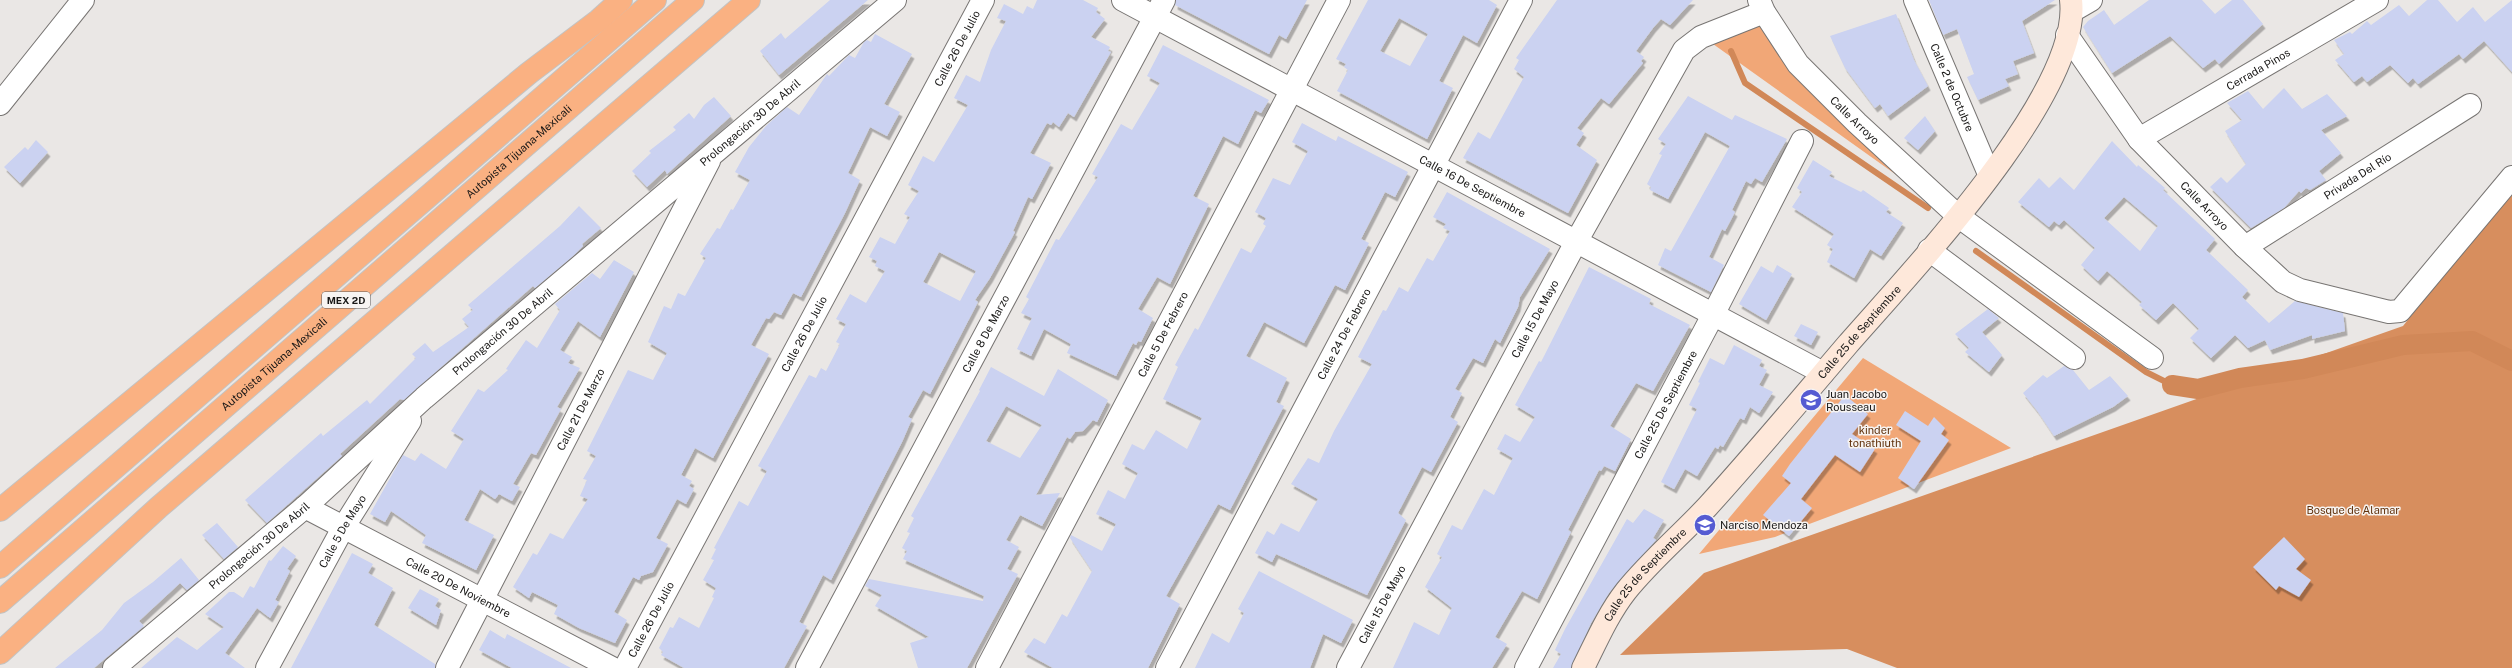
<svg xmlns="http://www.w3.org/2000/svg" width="2512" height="668" font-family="'Public Sans',sans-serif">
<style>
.green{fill:#f1a777}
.forest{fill:#d78e5e}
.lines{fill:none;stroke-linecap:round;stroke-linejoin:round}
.stream{stroke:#d18858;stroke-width:6}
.canal{stroke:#d18858;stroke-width:20}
.building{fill:#cbd2f1;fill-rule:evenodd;filter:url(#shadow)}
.street-casing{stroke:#787573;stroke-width:24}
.secondary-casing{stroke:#787573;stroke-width:24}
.highway-casing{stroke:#c3c3c2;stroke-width:24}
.street{stroke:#fff;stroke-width:22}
.secondary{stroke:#fee8da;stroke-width:22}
.highway{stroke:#fab182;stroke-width:22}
.labels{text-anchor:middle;stroke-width:3;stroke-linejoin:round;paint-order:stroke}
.shield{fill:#f7f4f2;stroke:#5b5958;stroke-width:1}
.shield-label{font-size:10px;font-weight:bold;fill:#181716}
.street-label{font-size:11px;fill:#181716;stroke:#f7f4f2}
.poi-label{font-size:11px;fill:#181716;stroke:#f7f4f2;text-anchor:start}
.park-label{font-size:11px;fill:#61320c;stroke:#f7f4f2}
</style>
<defs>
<filter id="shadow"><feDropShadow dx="2.5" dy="4.5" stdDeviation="0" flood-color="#0004"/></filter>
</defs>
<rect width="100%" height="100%" fill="#eae7e5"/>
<path class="green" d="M1758,11L1947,211L1699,34Z
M1863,358L2011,448L1775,537L1699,554Z"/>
<path class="forest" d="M2512,189V668H1897L1847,649L1620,655L1704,573L2403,326Z"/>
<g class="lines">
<path class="stream" d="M1731,51L1745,83L1928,208
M1976,251L2146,372L2172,385"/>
<path class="canal" d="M2172,385L2198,389L2240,378L2303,369L2403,345L2472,341L2512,361"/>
</g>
<path class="building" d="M830,0H868L779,75L760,51L781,33L785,39Z
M1037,0H1083L1098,8L1096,12L1105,19L1091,37L1110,47L1108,51L1111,52L1074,117L1068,113L1059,127L1053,122L1051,125L1047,123L1030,153L1051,163L1032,199L1028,197L1013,231L1015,232L990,278L975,300L978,302L930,394L923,390L908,417L912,419L902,442L831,580L823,575L799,622L807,626L784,668H684L661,655L663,652L659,648L670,627L673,628L679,617L699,628L714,598L712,597L716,588L703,580L714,560L711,559L716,549L714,548L739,501L748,506L767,471L758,466L809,375L816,378L821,368L826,371L840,344L836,342L846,324L836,319L850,294L866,303L885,271L875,266L877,261L869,257L880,237L895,244L910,217L904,214L919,191L908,185L923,156L934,162L968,105L954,98L966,75L980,82L991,50L1006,21L997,18L1004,4L1023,14L1027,6L1033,9ZM939,252L976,271L960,301L923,282Z
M1176,0H1307L1286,39L1279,35L1269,54L1175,5Z
M1368,0H1489L1497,5L1477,43L1463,35L1439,81L1453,88L1427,139L1337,91L1348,70L1344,67L1346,64L1336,59ZM1399,18L1428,34L1410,66L1380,51Z
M1557,0H1693L1670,25L1661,19L1653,28L1636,51L1644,57L1641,61L1643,63L1609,104L1601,98L1577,128L1584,133L1576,145L1597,160L1568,213L1463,158L1478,132L1490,139L1524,77L1514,69L1519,60L1516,58Z
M1929,0H2055L2022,21L2034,53L2013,61L2018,74L2005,79L2009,86L1978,100L1967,77L1974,74L1957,29L1943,35Z
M2149,0H2202L2215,14L2232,0H2243L2263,24L2219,64L2215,59L2203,68L2170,36L2112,73L2083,27L2088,21L2104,10L2114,25Z
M2427,0H2438L2457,22L2473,7L2485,22L2512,0V72L2484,41L2463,59L2459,54L2418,84L2413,78L2408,83L2390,65L2367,82L2362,76L2354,82L2335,60L2344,54L2334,40L2350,32L2352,34L2367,21L2371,25L2399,5L2409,16Z
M1896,14L1914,60L1928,86L1888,116L1880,104L1875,108L1845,68L1830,36Z
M875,34L912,54L884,104L900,112L887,136L870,127L848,173L860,180L845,213L801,297L793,293L781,315L774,312L769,319L766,318L751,345L769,354L713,458L695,448L681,475L692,481L689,486L694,489L686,504L677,499L656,538L668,544L653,572L641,576L639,580L633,577L614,612L627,620L615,643L579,628L554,614L558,605L532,592L529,598L513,587L533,553L537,555L550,533L563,539L588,499L580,496L587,480L583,479L596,456L587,451L628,370L653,380L667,353L648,342L664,306L671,309L678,293L685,296L706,258L700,254L717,228L720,229L731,209L733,210L750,180L735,172L749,147L766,126L787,107L799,115L827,74L829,76L849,55L855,58L864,42L867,40L871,42Z
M1163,45L1269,100L1261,113L1255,110L1238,144L1223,136L1193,196L1209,204L1170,284L1157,277L1138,309L1153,318L1141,342L1138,341L1136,345L1133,343L1116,376L1067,353L1071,344L1044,329L1031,356L1017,349L1032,318L1021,313L1029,299L1026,297L1056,239L1059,240L1098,177L1092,174L1121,124L1132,130L1160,83L1147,76Z
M2284,88L2302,109L2327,94L2347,116L2321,130L2341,153L2319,171L2326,180L2310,190L2306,188L2301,193L2299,191L2284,208L2251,228L2210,187L2221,177L2227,183L2246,164L2225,131L2242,120L2227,103L2248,91L2263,109Z
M1688,96L1732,120L1735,115L1787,139L1762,182L1755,178L1751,184L1746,181L1732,210L1735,212L1725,231L1722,229L1709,257L1724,265L1711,292L1658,265L1665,248L1671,251L1730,146L1705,132L1668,199L1650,190L1651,187L1647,184L1662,155L1659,154L1666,144L1658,139Z
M714,97L731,116L667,174L665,170L647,187L632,171L651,153L649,151L676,130L673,127L689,113L694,119L704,105Z
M1925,116L1935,131L1918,150L1904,138Z
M1302,123L1336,141L1338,136L1408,172L1395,197L1385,192L1361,239L1369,243L1345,290L1335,285L1304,343L1264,322L1246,356L1287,378L1276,402L1284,406L1230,510L1218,504L1166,596L1180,604L1148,668H1053L1024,652L1034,638L1045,644L1062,614L1067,617L1092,571L1070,538L1071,535L1102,551L1116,524L1096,514L1108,490L1125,499L1138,473L1122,464L1132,444L1144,450L1156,430L1187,449L1202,418L1163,399L1178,367L1175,365L1195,328L1198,330L1241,248L1251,253L1266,226L1263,224L1266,218L1255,212L1273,178L1290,185L1308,151L1292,142Z
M36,140L48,152L20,183L4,167L25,147L28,150Z
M2112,141L2137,167L2138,165L2165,188L2163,190L2215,239L2206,250L2248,290L2242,297L2269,323L2295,301L2343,313L2345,331L2312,339V335L2270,350L2265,340L2248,348L2235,335L2211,358L2190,338L2199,329L2173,303L2156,320L2139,305L2142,302L2107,271L2098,281L2081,265L2095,248L2064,220L2059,225L2054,221L2049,227L2018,202L2039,178L2049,188L2060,177L2074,190ZM2124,197L2158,226L2140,251L2104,218Z
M1813,160L1832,172L1829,176L1861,192L1863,190L1889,208L1886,212L1903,223L1881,256L1870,249L1854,278L1827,262L1833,249L1827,245L1834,234L1792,207L1802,192L1797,188Z
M1447,192L1550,249L1520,297L1518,307L1500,343L1495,339L1483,363L1473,358L1455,389L1462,393L1450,417L1458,422L1431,472L1422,467L1398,513L1406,520L1367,595L1276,554L1272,562L1255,553L1267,531L1274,535L1281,523L1299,532L1318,499L1291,484L1308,458L1319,463L1334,431L1372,364L1358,357L1383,310L1386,311L1399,287L1408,292L1427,258L1433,261L1450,231L1443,228L1446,224L1433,217Z
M579,206L601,228L582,244L583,246L572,257L535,288L533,286L404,400L400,399L340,454L342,456L267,523L245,500L321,433L323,436L367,400L370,404L416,358L412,354L425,343L433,352L469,327L462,319L473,310L468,305L560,226Z
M614,260L634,272L600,337L578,321L560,350L572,357L568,363L580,368L557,407L561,409L536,455L531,453L513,484L520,487L512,501L499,494L495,499L480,489L464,520L494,535L476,570L422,543L426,535L391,511L385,522L370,514L403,455L415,461L421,453L446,469L464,439L451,431L478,389L484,392L508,370L506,369L526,340L537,348L560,310L555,304L592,273L600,279Z
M1777,265L1792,274L1766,320L1739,304L1761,266L1773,273Z
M1589,267L1651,299L1649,304L1690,325L1653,391L1636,383L1610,426L1631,439L1615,471L1604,466L1601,471L1599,470L1568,530L1571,532L1537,599L1522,591L1495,637L1507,644L1492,668H1393L1414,622L1439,635L1452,608L1425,587L1442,557L1437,554L1452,525L1462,530L1484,489L1494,495L1513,458L1497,449L1505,434L1520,442L1535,417L1515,405L1539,361L1541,362Z
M1988,309L1999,318L1982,332L2002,355L1989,372L1965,352L1969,348L1955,334Z
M1801,324L1818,332L1811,345L1794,336Z
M1734,345L1762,360L1759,366L1767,370L1759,385L1773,392L1759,413L1750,407L1744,420L1740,418L1723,447L1720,445L1718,449L1715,447L1697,476L1685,469L1674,489L1661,482L1697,409L1689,405L1700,383L1698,382L1710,358L1724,365Z
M2064,366L2073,370L2089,390L2110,376L2128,396L2113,407L2054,436L2038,412L2023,393L2043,375L2047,378Z
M991,367L1044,396L1058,369L1108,400L1097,422L1093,420L1083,431L1075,432L1070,439L1067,437L1036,495L1060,493L1042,526L1020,515L1006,540L1019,547L1007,569L1018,574L967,668H918L910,643L929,637L875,606L882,595L865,586L869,579L983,601L984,596L903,559L907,551L902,548L910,533L907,532L914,518L911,516L980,391L979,390ZM1006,406L1042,425L1020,458L986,441Z
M1845,395L1868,414L1852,434L1875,449L1860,472L1835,455L1801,499L1812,508L1789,536L1763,515L1791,483L1782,476L1790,464Z
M1905,411L1928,426L1934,417L1945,428L1941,434L1949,440L1914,489L1898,478L1921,441L1896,425Z
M1644,509L1664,520L1653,538L1656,540L1609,593L1591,623L1571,668H1553L1561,654L1555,650L1565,629L1627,519L1633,523Z
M217,523L238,547L224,559L202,535Z
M2284,537L2305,559L2296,569L2311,580L2299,597L2279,586L2276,590L2253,567Z
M283,546L296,556L287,569L290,571L275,600L279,602L270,618L257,608L225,653L245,668H141L177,637L197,650L224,627L205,614L229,592H234L243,598L250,586L254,588L269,560L271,561Z
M352,553L373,564L368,573L393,588L374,625L435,664V668H291Z
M181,558L199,580L187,590L180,583L139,621L144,626L94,668H55L102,630L124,603L153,582Z
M1259,571L1353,620L1341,643L1323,634L1310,668H1195L1212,633L1229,643L1244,613L1238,609Z
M420,589L439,599L435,606L441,610L436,625L408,608Z
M490,630L505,639L507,634L571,668H512L479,650Z"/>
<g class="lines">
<g class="street-casing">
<g id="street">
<path id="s1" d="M1123,0L1823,373"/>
<path id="s2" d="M1759,0L1764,12L1798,64L1857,123L1958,216L2152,358"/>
<path id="s3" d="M1915,0L1989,174"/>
<path d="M2072,11L2091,0"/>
<path id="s4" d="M2067,35L2139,139L2245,247L2283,282L2300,290L2389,312L2400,311L2512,177"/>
<path d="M0,104L83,0"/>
<path id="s5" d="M2139,139L2377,0"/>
<path id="s6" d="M2245,247L2470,105"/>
<path d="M1929,250L2074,358"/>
<path id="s7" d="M305,507L612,668"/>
<path id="s8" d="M114,668L305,507L424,398L895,0"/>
<path id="s9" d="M267,668L343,528L410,421"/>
<path id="s10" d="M447,668L709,161"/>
<path id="s11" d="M625,668L983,0"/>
<path id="s12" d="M807,668L1164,0"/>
<path id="s13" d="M987,668L1339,0"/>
<path id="s14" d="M1167,668L1521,0"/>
<path id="s15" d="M1348,668L1576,242L1684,50L1701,37L1764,12"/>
<path id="s16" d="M1526,668L1713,315L1802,141"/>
</g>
</g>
<g class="secondary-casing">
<g id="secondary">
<path id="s17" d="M1583,668C1596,642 1608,614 1626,591C1651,560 1681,535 1708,506C1756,453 1802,398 1848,344C1909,274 2082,93 2071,0"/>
</g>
</g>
<g class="highway-casing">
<g id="highway">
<path d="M0,510L529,73L599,20L621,0"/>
<path d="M0,567L655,0"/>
<path id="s18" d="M0,602L693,0"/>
<path d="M0,653L159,507L749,0"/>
</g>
</g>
<use href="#street" class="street"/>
<use href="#secondary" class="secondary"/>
<use href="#highway" class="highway"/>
</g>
<defs>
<g id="school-disc" transform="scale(1.15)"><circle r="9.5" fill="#555bd2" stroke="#f7f4f2"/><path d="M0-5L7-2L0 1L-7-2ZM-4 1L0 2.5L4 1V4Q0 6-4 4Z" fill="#fff"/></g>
</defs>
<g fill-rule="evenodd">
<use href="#school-disc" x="1811" y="400"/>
<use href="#school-disc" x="1705" y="525"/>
</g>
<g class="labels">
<rect class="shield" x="322" y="292" width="48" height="16" rx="3"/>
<g class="shield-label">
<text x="346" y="304">MEX 2D</text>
</g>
<g class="street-label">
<text dy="4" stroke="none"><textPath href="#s11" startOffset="703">Calle 26 De Julio</textPath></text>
<text dy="4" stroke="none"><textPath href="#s5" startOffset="138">Cerrada Pinos</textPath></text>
<text dy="4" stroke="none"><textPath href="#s3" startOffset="95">Calle 2 de Octubre</textPath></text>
<text dy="4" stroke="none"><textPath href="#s2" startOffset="155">Calle Arroyo</textPath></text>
<text dy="4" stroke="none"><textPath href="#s8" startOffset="838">Prolongación 30 De Abril</textPath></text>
<text dy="4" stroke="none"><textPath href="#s18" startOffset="687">Autopista Tijuana-Mexicali</textPath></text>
<text dy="4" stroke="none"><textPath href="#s6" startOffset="133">Privada Del Río</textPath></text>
<text dy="4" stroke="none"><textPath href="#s1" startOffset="396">Calle 16 De Septiembre</textPath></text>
<text dy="4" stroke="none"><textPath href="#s4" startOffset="220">Calle Arroyo</textPath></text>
<text dy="4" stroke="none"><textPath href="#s15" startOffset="396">Calle 15 De Mayo</textPath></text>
<text dy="4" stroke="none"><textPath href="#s8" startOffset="514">Prolongación 30 De Abril</textPath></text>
<text dy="4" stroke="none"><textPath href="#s17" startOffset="437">Calle 25 de Septiembre</textPath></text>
<text dy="4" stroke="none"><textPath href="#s11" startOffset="379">Calle 26 De Julio</textPath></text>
<text dy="4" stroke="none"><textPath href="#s12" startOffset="379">Calle 8 De Marzo</textPath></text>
<text dy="4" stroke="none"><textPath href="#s13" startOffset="377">Calle 5 De Febrero</textPath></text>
<text dy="4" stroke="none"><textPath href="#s14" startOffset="378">Calle 24 De Febrero</textPath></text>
<text dy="4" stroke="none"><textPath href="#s18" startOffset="363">Autopista Tijuana-Mexicali</textPath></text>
<text dy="4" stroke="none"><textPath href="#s16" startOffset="298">Calle 25 De Septiembre</textPath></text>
<text dy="4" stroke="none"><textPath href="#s10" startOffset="291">Calle 21 De Marzo</textPath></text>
<text dy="4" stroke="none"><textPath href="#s9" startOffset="156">Calle 5 De Mayo</textPath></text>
<text dy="4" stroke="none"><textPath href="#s8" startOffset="190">Prolongación 30 De Abril</textPath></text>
<text dy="4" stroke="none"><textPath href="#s17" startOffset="113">Calle 25 de Septiembre</textPath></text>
<text dy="4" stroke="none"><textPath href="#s7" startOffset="173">Calle 20 De Noviembre</textPath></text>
<text dy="4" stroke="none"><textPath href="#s15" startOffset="72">Calle 15 De Mayo</textPath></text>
<text dy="4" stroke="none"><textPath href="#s11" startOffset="55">Calle 26 De Julio</textPath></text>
</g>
<g class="poi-label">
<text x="1826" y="398">Juan Jacobo<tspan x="1826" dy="13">Rousseau</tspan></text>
<text x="1720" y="529">Narciso Mendoza</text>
</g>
<g class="park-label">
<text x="1875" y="434">kinder<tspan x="1875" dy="13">tonathiuth</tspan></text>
<text x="2353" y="514">Bosque de Alamar</text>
</g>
</g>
</svg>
